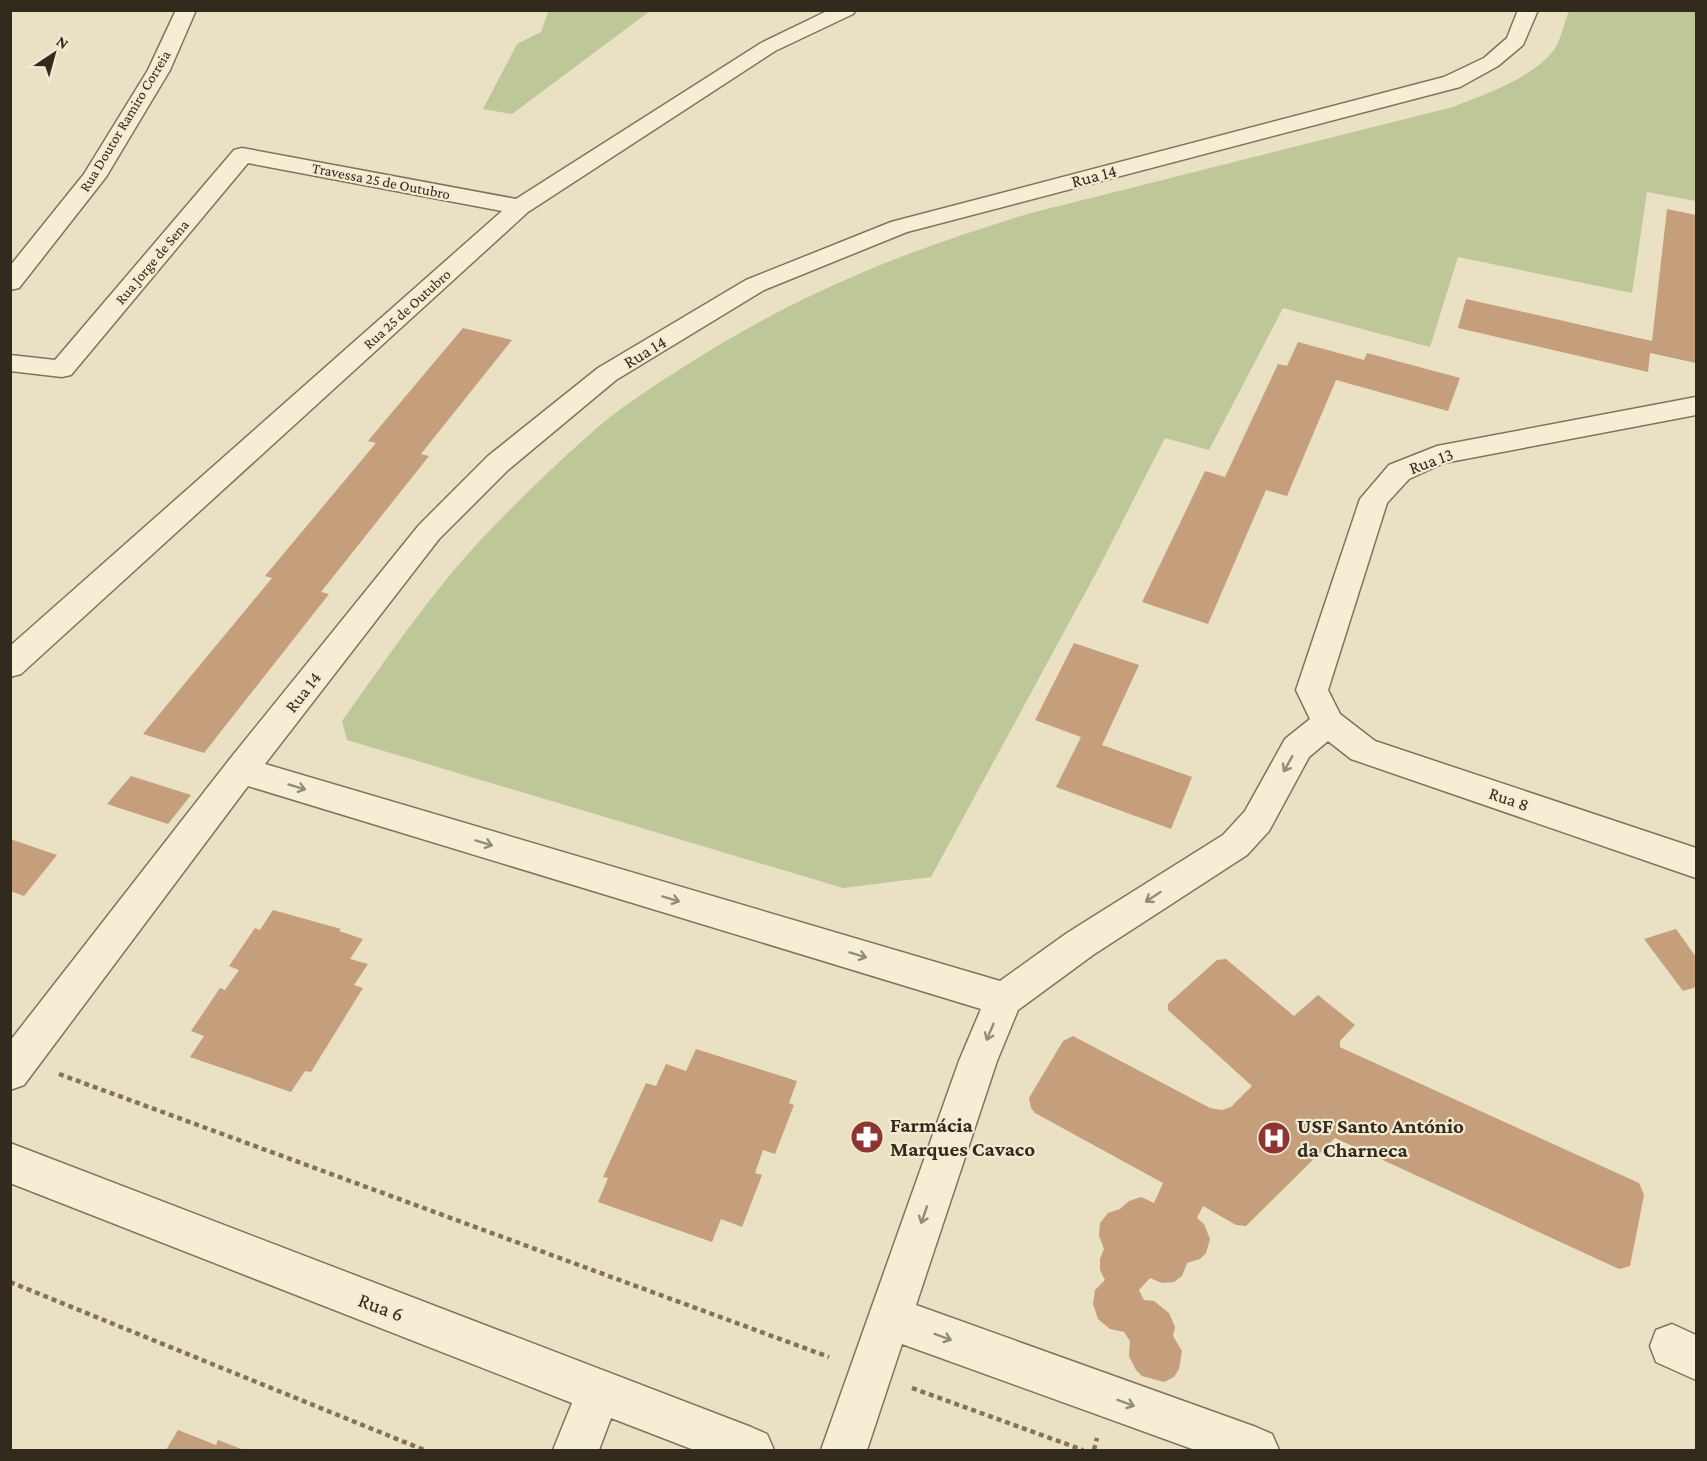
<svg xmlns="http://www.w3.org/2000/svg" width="1707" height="1461" font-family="'Crimson Pro',serif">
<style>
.green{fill:#bec798}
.building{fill:#c59e7c}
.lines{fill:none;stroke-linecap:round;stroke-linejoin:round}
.minor-casing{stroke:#82725b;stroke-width:3}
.path{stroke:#82725b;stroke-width:4.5;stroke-dasharray:5 4;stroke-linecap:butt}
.minor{fill:#f5eed5;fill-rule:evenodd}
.oneway{stroke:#948c7a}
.labels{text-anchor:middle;stroke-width:4.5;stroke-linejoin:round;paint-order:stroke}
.far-street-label{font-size:15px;fill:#332a1e;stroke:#f2ead1}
.street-label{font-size:18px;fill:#332a1e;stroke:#f2ead1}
.near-poi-label{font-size:21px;font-weight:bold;fill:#332a1e;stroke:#f2ead1;text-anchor:start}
.near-street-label{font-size:21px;fill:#332a1e;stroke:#f2ead1}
</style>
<rect width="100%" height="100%" fill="#eae0c3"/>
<path class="green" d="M549,10L650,11L512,114L483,109L517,44L541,32Z
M1569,11H1696V201L1647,192L1632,293L1458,257L1430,347L1283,308L1209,450L1165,438L1096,573L931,877L843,888L347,740L342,721C390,654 437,584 495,525C525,494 557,463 590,434C619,408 652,387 685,366C795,295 906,250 1031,213L1453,107C1486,94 1531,79 1554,50C1561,40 1564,22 1569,11Z"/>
<path class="building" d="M1667,209L1696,215V363L1650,353L1648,372L1458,328L1466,299L1652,341Z
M463,328L512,340L421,454L429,456L321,592L329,594L204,753L143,734L272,578L265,576L376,443L368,441Z
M1298,342L1364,360L1367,353L1460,378L1448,411L1336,380L1287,496L1266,490L1208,624L1142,602L1205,471L1225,477L1278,364L1287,366Z
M1074,643L1139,665L1102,745L1192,777L1171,829L1056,787L1081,737L1035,720Z
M131,776L191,795L168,824L107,804Z
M10,839L57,855L24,896L10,891Z
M273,910L341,929L339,931L363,939L350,959L368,964L354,985L363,988L311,1072L305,1071L291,1092L190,1057L204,1036L191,1031L220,988L225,990L239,970L229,966L255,928L260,930Z
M1676,929L1696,957V987L1683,991L1644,939Z
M1226,959L1294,1016L1318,995L1355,1025L1340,1041V1047L1344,1049L1639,1183L1644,1195L1630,1266L1619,1269L1335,1138L1246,1226L1236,1225L1203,1206L1197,1218L1204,1224L1210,1239L1206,1253L1200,1259L1187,1263L1182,1276L1174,1282L1162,1283L1150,1278L1139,1290L1144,1300L1154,1301L1169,1313L1175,1327L1173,1336L1182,1351L1179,1369L1174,1377L1164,1382L1142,1376L1136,1370L1129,1356L1130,1341L1124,1332L1110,1329L1098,1319L1093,1304L1095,1290L1105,1280L1100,1270V1259L1104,1249L1099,1236L1100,1223L1108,1213L1120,1209L1129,1201L1141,1197L1154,1203L1163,1183L1035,1113L1031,1108L1029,1098L1063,1041L1073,1036L1210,1108L1222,1110L1231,1107L1252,1086L1168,1010V1004L1217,960Z
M696,1049L797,1081L789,1103L794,1105L775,1154L763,1150L755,1173L762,1175L742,1227L721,1219L712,1242L598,1202L608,1178L603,1177L646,1083L656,1086L666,1064L686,1071Z
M178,1430L216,1445L218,1440L244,1450H166Z"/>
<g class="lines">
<g class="minor-casing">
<path id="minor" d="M176,10H196L170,70L106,177L19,288L10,290V266L84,174L148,70Z
M829,10H856L853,14L775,51L528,212L21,674L10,677V646L502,211L248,163L71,375L62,377L10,371V355L55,360L234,150L242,148L516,199L761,43Z
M1518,10H1538L1523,45L1498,66L1460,87L907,232L764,290L616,380L508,470L439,539L265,764L1000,981L1067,933L1223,835L1245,811L1285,739L1310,719L1296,690L1360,499L1389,465L1437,446L1696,397V415L1444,463L1409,479L1387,503L1328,690L1340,714L1375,741L1696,848V878L1351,759L1328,741L1309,757L1269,831L1247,855L1093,955L1018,1010L997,1061L916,1305L1256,1427L1272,1434L1279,1450H1195L902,1344L867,1450H821L959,1061L981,1009L248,786L24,1085L10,1090V1041L229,760L419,525L488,456L598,368L746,280L891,222L1444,77L1484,58L1507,38Z
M10,1143L751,1427L767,1434L774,1450H694L611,1418L599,1450H553L572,1403L10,1183Z
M1672,1324L1696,1335V1380L1656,1362L1650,1346L1656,1330Z"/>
</g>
<path class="path" d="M59,1074L829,1357
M10,1282L424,1450
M912,1388L1083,1450
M1094,1450L1097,1438"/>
<use href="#minor" class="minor"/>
</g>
<defs><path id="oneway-shaft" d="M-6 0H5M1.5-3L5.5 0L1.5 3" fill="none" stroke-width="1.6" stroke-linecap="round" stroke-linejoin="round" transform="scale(1.5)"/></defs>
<g class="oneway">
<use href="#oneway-shaft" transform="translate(1288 764) rotate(119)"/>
<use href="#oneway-shaft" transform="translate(297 787) rotate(17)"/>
<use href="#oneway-shaft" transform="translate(484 843) rotate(17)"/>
<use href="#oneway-shaft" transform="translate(1153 897) rotate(147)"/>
<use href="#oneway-shaft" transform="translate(671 899) rotate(17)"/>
<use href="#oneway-shaft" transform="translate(858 955) rotate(17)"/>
<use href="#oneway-shaft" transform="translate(990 1032) rotate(113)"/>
<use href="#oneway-shaft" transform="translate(924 1215) rotate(109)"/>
<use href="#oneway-shaft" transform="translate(943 1337) rotate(20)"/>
<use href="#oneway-shaft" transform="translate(1126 1403) rotate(20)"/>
</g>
<defs>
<g id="pharmacy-disc" transform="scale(1.725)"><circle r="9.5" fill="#8c3531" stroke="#f2ead1"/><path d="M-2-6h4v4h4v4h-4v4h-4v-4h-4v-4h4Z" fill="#fff"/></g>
<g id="hospital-disc" transform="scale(1.725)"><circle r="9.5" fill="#8c3531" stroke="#f2ead1"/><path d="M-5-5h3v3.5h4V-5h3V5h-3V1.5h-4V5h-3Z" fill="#fff"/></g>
</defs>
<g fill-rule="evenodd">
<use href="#pharmacy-disc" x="867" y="1137"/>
<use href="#hospital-disc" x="1274" y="1138"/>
</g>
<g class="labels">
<g class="far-street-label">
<text transform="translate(125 121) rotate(-59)" y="5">Rua Doutor Ramiro Correia</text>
<text transform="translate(381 181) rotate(11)" y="5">Travessa 25 de Outubro</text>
<text transform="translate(152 262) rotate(-50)" y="5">Rua Jorge de Sena</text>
<text transform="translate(407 309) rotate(-42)" y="5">Rua 25 de Outubro</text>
</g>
<g class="street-label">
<text transform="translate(1094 176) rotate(-15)" y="6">Rua 14</text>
<text transform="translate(645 352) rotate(-31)" y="6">Rua 14</text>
<text transform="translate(1431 461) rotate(-20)" y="6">Rua 13</text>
<text transform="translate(303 692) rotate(-52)" y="6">Rua 14</text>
<text transform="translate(1509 799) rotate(19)" y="6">Rua 8</text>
</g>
<g class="near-poi-label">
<text x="890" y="1132">Farmácia<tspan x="890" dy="24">Marques Cavaco</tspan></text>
<text x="1297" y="1133">USF Santo António<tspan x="1297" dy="24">da Charneca</tspan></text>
</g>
<g class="near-street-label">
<text transform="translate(381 1307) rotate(21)" y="7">Rua 6</text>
</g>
</g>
<rect width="1707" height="1461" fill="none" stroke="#332a1e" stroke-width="24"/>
<g transform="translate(54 54) rotate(36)" stroke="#f2ead1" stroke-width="4.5" paint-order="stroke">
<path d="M0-4.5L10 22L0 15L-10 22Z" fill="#332a1e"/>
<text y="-9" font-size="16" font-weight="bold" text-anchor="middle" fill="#332a1e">N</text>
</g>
</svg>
